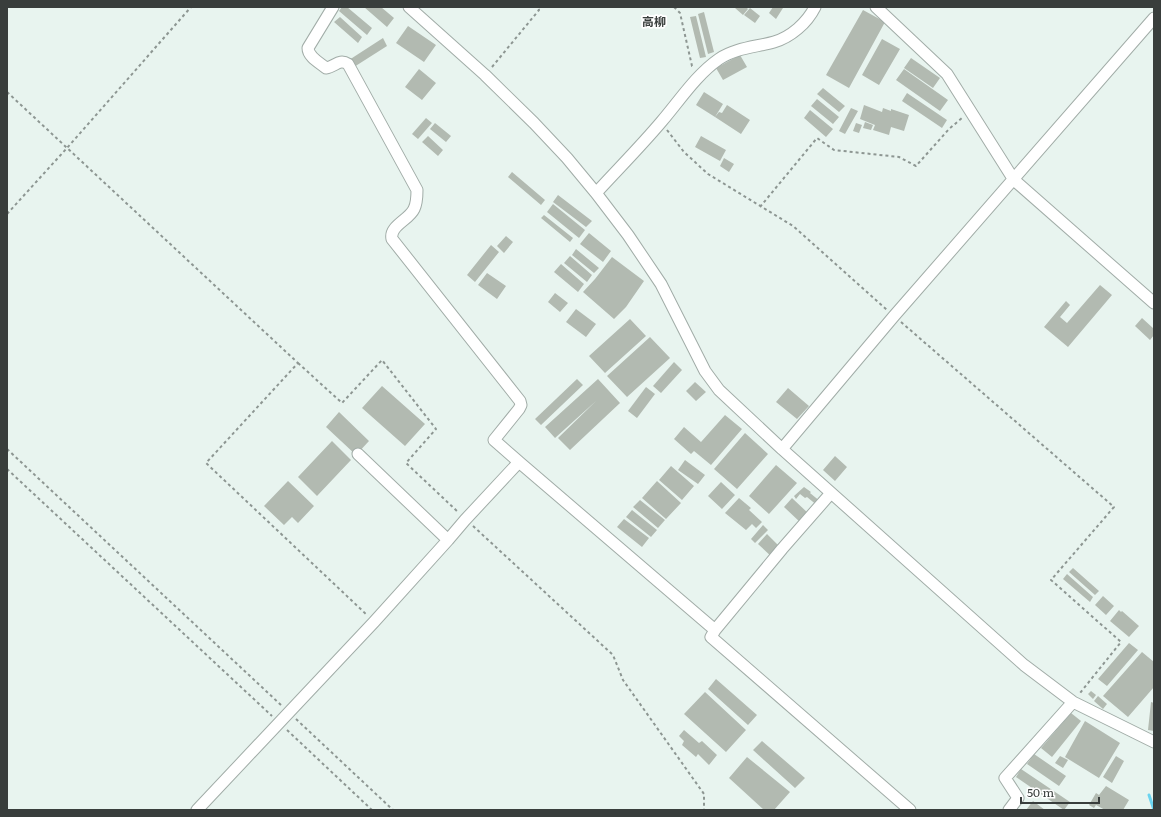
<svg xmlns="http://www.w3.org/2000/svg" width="1161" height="817" font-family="Literata,'Noto Sans JP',serif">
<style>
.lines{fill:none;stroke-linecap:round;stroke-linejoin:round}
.stream{stroke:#6ad4f0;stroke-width:3}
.building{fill:#b2bab1}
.minor-casing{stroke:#a1aca7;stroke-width:13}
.path{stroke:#8d9692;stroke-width:2;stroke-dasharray:3 3;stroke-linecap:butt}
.minor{stroke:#fff;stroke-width:11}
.labels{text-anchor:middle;stroke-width:3.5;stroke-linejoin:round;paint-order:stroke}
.quarter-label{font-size:12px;font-weight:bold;fill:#393e3c;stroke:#fff}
</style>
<rect width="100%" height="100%" fill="#e8f4ef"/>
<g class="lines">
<path class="stream" d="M1149,795L1154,810"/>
</g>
<path class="building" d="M342,7H347L372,28L367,35L339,11Z
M364,7H381L394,18L387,27Z
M736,7H746L748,9L743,15L735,8Z
M773,7H781L783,8L776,19L769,13Z
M750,8L760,16L755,23L744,15Z
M863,10L885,22L849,88L826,75Z
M704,12L714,52L708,54L698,14Z
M696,16L706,57L700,58L690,17Z
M340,17L362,37L358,43L334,22Z
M408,26L436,45L424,62L396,43Z
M383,38L387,46L354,67L349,60Z
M882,39L900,49L879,85L862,75Z
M740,55L747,67L723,80L716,68Z
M911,58L940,78L933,88L904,68Z
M419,69L436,83L422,100L405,87Z
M904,69L948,100L940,111L896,80Z
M823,88L845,106L839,112L817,94Z
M704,92L723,104L715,117L696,105Z
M907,93L947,120L942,128L902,101Z
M817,99L839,117L833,124L811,106Z
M727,105L750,120L741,134L715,117L719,112L722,113Z
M864,105L882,112L883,108L891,111V109L909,115L904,131L891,127L889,135L873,130L875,125L860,119Z
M851,108L858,111L845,134L839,131Z
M810,110L833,129L826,137L804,118Z
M426,118L432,123L418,139L412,134Z
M865,122L873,125L871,130L863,128Z
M435,123L451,136L446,142L430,129Z
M856,123L862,125L859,133L853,131Z
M428,136L443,150L438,156L422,142Z
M701,136L726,150L720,161L695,147Z
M724,158L734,164L729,172L720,166Z
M512,172L545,200L541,205L508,177Z
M558,195L592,221L586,227L553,202Z
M553,204L585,230L579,238L547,212Z
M544,215L573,238L570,242L541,218Z
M589,233L611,251L603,262L580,244Z
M506,236L513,242L504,253L497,246Z
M491,245L499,252L475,282L467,275Z
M576,249L599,268L594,273L572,255Z
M570,256L592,275L587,282L564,263Z
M612,257L644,281L626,307L614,319L583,292L595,279Z
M561,264L584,284L578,292L554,272Z
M487,273L506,286L497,299L478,285Z
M1100,285L1112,295L1068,347L1044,327L1066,301L1070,305L1060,317L1067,323Z
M555,293L568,303L560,312L548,302Z
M576,309L596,324L586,337L566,322Z
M1142,318L1154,329V335L1150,340L1135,326Z
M630,319L646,336L605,373L589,356Z
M650,337L670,358L627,397L607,376Z
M674,362L682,370L661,393L653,386Z
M577,379L583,385L541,425L535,419Z
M598,379L620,403L570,450L558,438L596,401L555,438L545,427Z
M695,382L706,392L696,401L686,391Z
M382,386L425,424L405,446L362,408Z
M646,387L655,394L637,418L628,411Z
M788,388L809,406L797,419L776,402Z
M339,412L369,441L356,455L326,427Z
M725,415L742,429L711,465L694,451L691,454L674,439L684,427L701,442Z
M745,433L768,454L737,489L714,469Z
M332,441L351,460L317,496L298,477Z
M835,456L847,467L835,481L823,470Z
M685,460L705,475L698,484L678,470Z
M776,465L797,483L769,514L749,496Z
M671,466L694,486L682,500L659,480Z
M288,481L314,506L298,523L292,517L284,525L264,506Z
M657,481L681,503L666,519L642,498Z
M721,482L735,495L722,509L708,496Z
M804,487L811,492L810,493L821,502L818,506L807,497L805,498L800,494L796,499L794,496Z
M739,498L751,508L749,510L762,522L756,528L752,524L746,530L725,513Z
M792,498L809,514L801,523L784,507Z
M640,500L665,520L658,528L633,507Z
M632,510L657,530L651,537L626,517Z
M624,519L649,538L642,547L617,527Z
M763,525L768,530L755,543L751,539Z
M767,534L782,549L773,558L758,544Z
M1073,568L1099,591L1095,595L1069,572Z
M1067,574L1093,597L1090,602L1063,579Z
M1103,596L1114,606L1106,615L1095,605Z
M1119,610L1121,612L1122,611L1139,626L1129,637L1110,621Z
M1129,643L1138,650L1107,686L1098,679Z
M1142,652L1154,662V687L1128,717L1103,696Z
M716,679L757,715L748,725L708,689Z
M1091,691L1096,695L1093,699L1088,694Z
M705,692L746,730L726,752L684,714Z
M1098,696L1107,704L1103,709L1094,701Z
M1151,702L1154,703V731L1148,730Z
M1071,713L1081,721L1052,757L1041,748Z
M1085,721L1120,743L1099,778L1065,757Z
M684,730L699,743L702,741L717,755L709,765L698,754L696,757L682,745L684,741L679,736Z
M762,741L805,778L795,788L753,750Z
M1034,754L1066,776L1059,786L1027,764Z
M1060,756L1068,760L1063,768L1055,763Z
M1116,756L1124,761L1112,783L1103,777Z
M747,757L790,792L774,810H764L729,778Z
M1021,769L1070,802L1064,810L1016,777Z
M1106,786L1129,800L1123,810H1105L1096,805L1094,808L1089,805L1096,793L1099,795Z
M1033,801L1045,810H1026Z"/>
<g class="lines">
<g class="minor-casing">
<path id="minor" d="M333,7L308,48C308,57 320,63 326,68C335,67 339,58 348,64L417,190C417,197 417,203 414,209C409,220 389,226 392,239L520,401L521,405L519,409L494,440L519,462L465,520L448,540
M409,7L485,75L534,123L567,158L596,193L628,235L661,284L705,371L719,390L782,449L1024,665L1073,702L1154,742
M876,7L947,74L1014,180L1154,303
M596,193C618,169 641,146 662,121C680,100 696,75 719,59C735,48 756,47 774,42C791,37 807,23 815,7
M782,449L894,316L1154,18
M519,462L715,630L711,637L910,810
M715,630L782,549L831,493
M197,810L374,622L448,540L358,454
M1009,810L1018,798L1005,778L1073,702"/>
</g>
<path class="path" d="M674,7L680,13L692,66L694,67
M492,67L539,10L538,7
M7,92L298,363L206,463L367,615
M667,130L684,152L708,174L793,226L887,310
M760,207L817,138L834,150L899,157L916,166L949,129L962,118
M7,214L67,148L191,7
M901,322L1114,507L1051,580L1121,642L1080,693
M298,363L342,403L382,360L436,429L406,463L458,512
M7,449L281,705
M7,469L272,716
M473,526L613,655L623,680L704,794V810
M296,719L393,810
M287,730L372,810"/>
<use href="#minor" class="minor"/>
</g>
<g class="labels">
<g class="quarter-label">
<text x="654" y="26">高柳</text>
</g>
</g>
<rect width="1161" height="817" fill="none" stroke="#393e3c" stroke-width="16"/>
<path d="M1021 797v6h78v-6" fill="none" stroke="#393e3c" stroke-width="2"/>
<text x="1027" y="797" font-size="12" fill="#393e3c" stroke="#ffffff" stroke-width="3" paint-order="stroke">50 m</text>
</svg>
